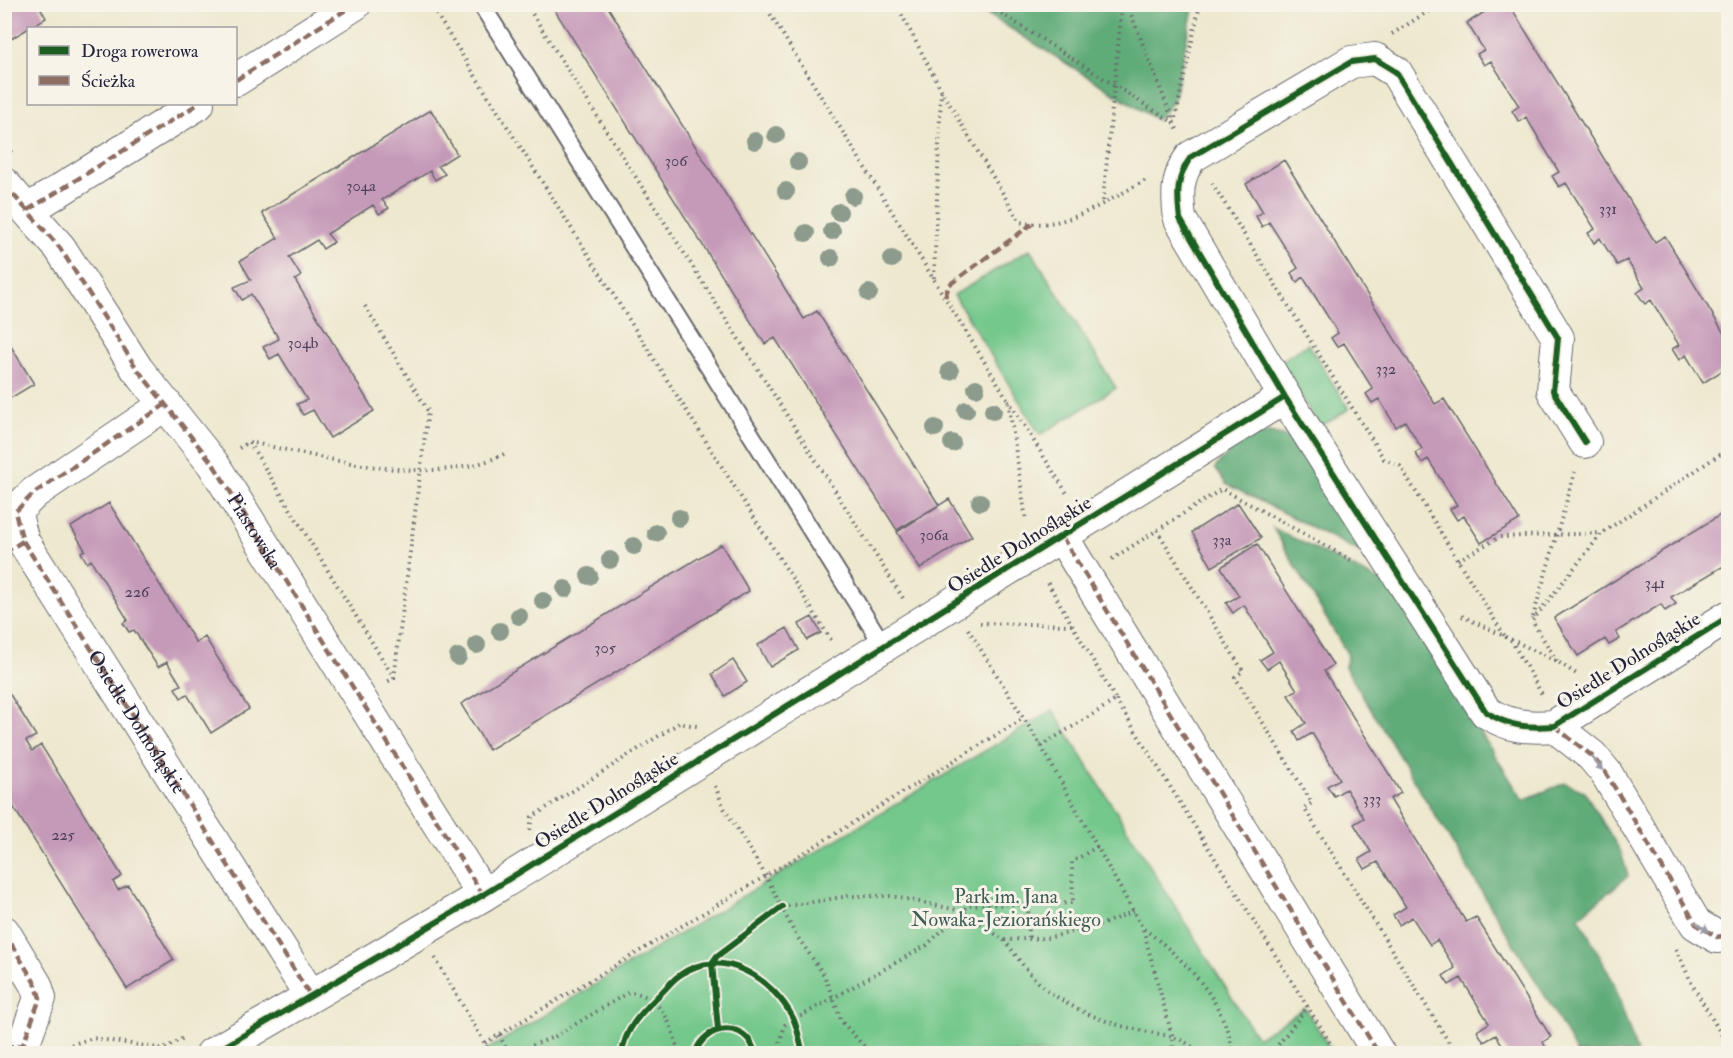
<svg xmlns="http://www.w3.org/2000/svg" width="1733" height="1058" font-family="'IM FELL Double Pica',serif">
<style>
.green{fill:#75c88c;stroke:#4c7564;stroke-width:1.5}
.forest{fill:#60ac78;stroke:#41675a;stroke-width:1.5}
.building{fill:#c599b8}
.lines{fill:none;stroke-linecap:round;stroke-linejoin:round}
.service-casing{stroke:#69676e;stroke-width:20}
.minor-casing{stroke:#69676e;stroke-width:34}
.path{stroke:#69676e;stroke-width:4;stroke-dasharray:1.5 4.5;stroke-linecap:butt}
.service{stroke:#fff;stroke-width:16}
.minor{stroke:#fff;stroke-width:32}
.quiet{stroke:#8d6e63;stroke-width:4.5;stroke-dasharray:9 4.5;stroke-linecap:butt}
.cycleway-casing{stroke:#f7f3e8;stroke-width:10}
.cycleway{stroke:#1b5e20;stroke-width:6}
.tree{fill:#8d9b8d}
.oneway{fill:#9c9ca7}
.labels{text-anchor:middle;stroke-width:6;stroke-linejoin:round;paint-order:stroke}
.number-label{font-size:16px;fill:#4b405a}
.street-label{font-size:20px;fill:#22223b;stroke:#f7f3e8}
.park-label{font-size:20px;fill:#3f5c57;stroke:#f7f3e8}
</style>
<rect width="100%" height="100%" fill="#f7f3e8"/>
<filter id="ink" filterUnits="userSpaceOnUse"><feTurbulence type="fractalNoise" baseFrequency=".0167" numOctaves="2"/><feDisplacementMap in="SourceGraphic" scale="12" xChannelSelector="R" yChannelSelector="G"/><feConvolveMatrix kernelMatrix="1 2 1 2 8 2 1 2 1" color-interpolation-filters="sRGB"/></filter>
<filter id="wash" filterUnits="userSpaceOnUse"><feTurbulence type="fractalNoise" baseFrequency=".008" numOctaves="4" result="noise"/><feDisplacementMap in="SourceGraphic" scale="24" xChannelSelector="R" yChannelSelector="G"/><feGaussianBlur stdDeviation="1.35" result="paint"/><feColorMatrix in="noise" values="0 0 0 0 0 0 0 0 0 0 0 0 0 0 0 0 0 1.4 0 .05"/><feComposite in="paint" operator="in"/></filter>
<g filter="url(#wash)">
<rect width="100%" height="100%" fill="#ede8ce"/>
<path class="green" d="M1030,249L1116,388L1040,435L954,295Z
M1308,344L1349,409L1320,427L1279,362Z
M1053,710L1257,1038L1305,1008L1333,1053H481Z"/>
<path class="forest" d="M973,5H1194L1173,102L1157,120Z
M1269,433L1295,439L1376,560L1226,484L1215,468C1231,448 1244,437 1269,433Z
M1273,528L1388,585L1523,800L1565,783L1584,791L1621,852L1628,876L1579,917L1614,983L1637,1053H1576L1553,1009L1345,667L1348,655Z"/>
<g id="blocks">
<path class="building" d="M4,4H38L46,18L4,43Z
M560,4H606L804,319L817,311L939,505L897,530L775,338L765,344L554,9Z
M1497,4H1509L1655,242L1665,236L1728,340V367L1703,383L1686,355L1679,360L1672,349L1679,345L1651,300L1645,304L1637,293L1644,288L1627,260L1617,265L1600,238L1594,243L1588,233L1595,229L1566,183L1559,187L1552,176L1559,172L1526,117L1519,122L1512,111L1519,106L1491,61L1484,65L1477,54L1484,50L1467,23Z
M431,110L457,154L438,166L445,174L435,180L430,171L382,200L389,208L379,214L373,205L327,234L334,242L323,249L317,240L289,257L301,276L295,280L374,411L330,438L313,410L303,415L297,404L307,400L279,354L270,359L263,347L279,339L251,294L242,300L234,287L251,280L240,261L278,238L262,213Z
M1284,160L1435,404L1444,399L1519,520L1481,543L1464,516L1457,520L1450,509L1457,505L1428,459L1422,463L1415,453L1422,449L1405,421L1396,427L1379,399L1372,403L1366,394L1373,389L1344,343L1337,347L1331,338L1338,333L1303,277L1297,282L1291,273L1298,268L1269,222L1262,227L1256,216L1263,212L1246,184Z
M4,335L34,384L4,402Z
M949,499L972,536L920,569L897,532Z
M109,503L196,643L205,637L249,709L211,733L187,694L181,698L175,688L181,685L167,662L158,667L134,630L129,632L123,623L128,620L91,560L87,563L81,552L85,550L71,527Z
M1238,503L1261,538L1212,567L1192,532Z
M1728,510V566L1727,564L1671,597L1676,604L1665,611L1661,604L1616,632L1620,639L1609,645L1605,639L1578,656L1554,618Z
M721,544L749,591L489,750L461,704Z
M1257,544L1333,665L1324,671L1401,793L1390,799L1466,922L1476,917L1551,1037L1543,1042L1549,1054H1508L1496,1035L1484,1042L1477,1031L1489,1023L1461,978L1449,985L1443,976L1455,968L1437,940L1430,945L1412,917L1399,925L1393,915L1406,907L1378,862L1365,869L1359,859L1371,852L1354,824L1364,818L1346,789L1334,796L1327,786L1340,779L1312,733L1299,741L1294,731L1306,723L1288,695L1297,690L1279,661L1267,669L1260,660L1273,652L1244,605L1233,613L1226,603L1239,596L1221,567Z
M812,617L821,633L807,640L799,624Z
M787,628L799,650L770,667L758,645Z
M733,660L747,682L725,696L712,674Z
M4,685L36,736L26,741L32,751L41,745L122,876L113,882L118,890L128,885L174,960L127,989L4,792Z"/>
</g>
</g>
<g filter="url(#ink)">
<use href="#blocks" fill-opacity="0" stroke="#69676e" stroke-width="1.5"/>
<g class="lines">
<g class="service-casing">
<path id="service" d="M481,4L883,645"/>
</g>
<g class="minor-casing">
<g id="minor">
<path d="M236,80L355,4"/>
<path id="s1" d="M4,184L60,248L137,369L213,464L483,895"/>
<path d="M28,210L198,104"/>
<path id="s2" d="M166,404L34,493L15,512L23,541L310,995"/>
<path d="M1585,442L1553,391L1558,338L1396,72L1375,59L1351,62L1191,157C1176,177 1177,195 1180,219L1285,397L1486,712C1509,727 1528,728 1554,726L1728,617"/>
<path d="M1062,537L1379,1054"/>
<path d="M1554,726L1592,756L1606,773L1696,924L1717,937L1728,935"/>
<path d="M4,932L36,985L40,998L23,1045"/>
<path d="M212,1054L483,895L1285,397"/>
</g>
</g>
<path class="path" d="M430,4L833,643
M526,4L903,598
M764,4L1008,400L1026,520
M896,4L944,95L1020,222C1066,232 1109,199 1148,179
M986,4L1174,123
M1127,4L1174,123
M1392,34L1440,4
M1177,129L1174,123L1200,4
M4,141L14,155
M1212,183L1384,459L1400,466L1505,637
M1103,201L1122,4
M934,278L941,91
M365,306L428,411L394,678
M1008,400L1068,495
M249,442L394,678L385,683
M239,448L249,442C325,457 432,490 504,454
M1157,530L1243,671L1235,677L1312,803L1304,808L1456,1054
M1112,559L1222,489L1351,560
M1458,560L1500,537L1602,533
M1462,616L1558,662L1578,675
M1533,617L1575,472
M980,623L1072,625
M968,629L1041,746L1143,929L1172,1035L1173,1054
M1511,640L1543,696
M1557,661L1532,621L1602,533L1728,449
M1116,700L1337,1054
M1041,746L1116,700L1046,580
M715,786L724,808L766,876L794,932L824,975L842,1022L871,1054
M530,830L532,817L679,723L697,726
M1028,904L1073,903L1072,862L1098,846
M782,907L849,896H891L962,911L1004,940L1048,938L1103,924L1134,911
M1144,929C1186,960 1225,1000 1233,1054
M1004,940C1014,952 1022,965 1033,977C1056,1002 1100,1022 1134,1029C1160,1035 1180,1034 1201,1054
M1676,949L1692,984L1728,1046
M435,958L491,1054
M499,1035L509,1054
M485,1043L766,876L1024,718
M54,1050L93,1038L164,1049L185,1037
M510,1054L554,1037L629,992C660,994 674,1026 678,1054
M776,1054L785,1025L927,945L969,905L1028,904L1029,940
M1271,1054L1308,1006"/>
<use href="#service" class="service"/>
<use href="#minor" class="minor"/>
<path class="quiet" d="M236,80L355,4
M4,184L60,248L137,369L213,464L483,895
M28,210L198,104
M945,297L949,285L1032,224
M166,404L34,493L15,512L23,541L310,995
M1062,537L1379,1054
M4,553L23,541
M1554,726L1592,756L1606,773L1696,924L1717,937L1728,935
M4,932L36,985L40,998L23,1045
M4,1047L23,1045L44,1054"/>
<g class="cycleway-casing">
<path id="cycleway" d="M1585,442L1553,391L1558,338L1396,72L1375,59L1351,62L1191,157C1176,177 1177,195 1180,219L1285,397L1486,712C1509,727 1528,728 1554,726L1728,617
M718,1029L712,963L717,956L782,907
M212,1054L483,895L1285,397
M622,1054C624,1030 641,1013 657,997C665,990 672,980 680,975C722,945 773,979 793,1018C798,1029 800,1042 803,1054
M695,1054C704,1023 748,1019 755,1054"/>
</g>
<use href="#cycleway" class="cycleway"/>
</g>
<g class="tree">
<circle cx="776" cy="135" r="9"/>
<circle cx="755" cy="141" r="9"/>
<circle cx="798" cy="162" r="9"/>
<circle cx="786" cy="191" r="9"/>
<circle cx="853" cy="196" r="9"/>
<circle cx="839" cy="212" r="9"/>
<circle cx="832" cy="231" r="9"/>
<circle cx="806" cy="233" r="9"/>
<circle cx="831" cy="258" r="9"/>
<circle cx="892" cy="259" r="9"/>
<circle cx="869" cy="293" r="9"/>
<circle cx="950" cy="371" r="9"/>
<circle cx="976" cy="388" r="9"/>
<circle cx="966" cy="410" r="9"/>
<circle cx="993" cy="411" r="9"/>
<circle cx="935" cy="428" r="9"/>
<circle cx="952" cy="443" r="9"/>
<circle cx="980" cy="502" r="9"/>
<circle cx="679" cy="518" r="9"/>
<circle cx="656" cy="533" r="9"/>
<circle cx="634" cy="546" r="9"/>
<circle cx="610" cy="560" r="9"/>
<circle cx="589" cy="576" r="9"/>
<circle cx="565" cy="589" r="9"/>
<circle cx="543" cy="601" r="9"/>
<circle cx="519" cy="616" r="9"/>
<circle cx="500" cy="631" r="9"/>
<circle cx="477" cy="645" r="9"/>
<circle cx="458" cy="657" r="9"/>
</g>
<defs><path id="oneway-solid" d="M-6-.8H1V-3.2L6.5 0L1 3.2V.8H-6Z" transform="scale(1.5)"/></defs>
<g class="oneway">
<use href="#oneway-solid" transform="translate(1598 764) rotate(50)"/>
<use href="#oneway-solid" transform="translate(1702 927) rotate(34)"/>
</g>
</g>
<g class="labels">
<g class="number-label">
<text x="676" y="166">306</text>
<text x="361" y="191">304a</text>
<text x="1608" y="214">331</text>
<text x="303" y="348">304b</text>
<text x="1386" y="374">332</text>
<text x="934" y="540">306a</text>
<text x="1222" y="545">33a</text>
<text x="1655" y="588">341</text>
<text x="137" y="597">226</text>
<text x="605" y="653">305</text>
<text x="1372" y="804">333</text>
<text x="63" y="840">225</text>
</g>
<g class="street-label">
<text dy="7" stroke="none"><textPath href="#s1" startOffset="429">Piastowska</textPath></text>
<text transform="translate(1019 544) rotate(-32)" y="7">Osiedle Dolnośląskie</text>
<text transform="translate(1628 660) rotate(-32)" y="7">Osiedle Dolnośląskie</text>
<text dy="7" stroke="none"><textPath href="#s2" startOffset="430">Osiedle Dolnośląskie</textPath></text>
<text transform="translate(606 800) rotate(-32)" y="7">Osiedle Dolnośląskie</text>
</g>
<g class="park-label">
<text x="1006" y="903">Park im. Jana<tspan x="1006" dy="23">Nowaka-Jeziorańskiego</tspan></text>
</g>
</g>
<rect width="1733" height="1058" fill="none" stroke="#f7f3e8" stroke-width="24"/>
<rect x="27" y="27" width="210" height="78" fill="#f7f3e8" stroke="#a29fa3" stroke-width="1.5"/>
<rect x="39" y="46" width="30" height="9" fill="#1b5e20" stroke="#a29fa3" stroke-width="1.5"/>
<text x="81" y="57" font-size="18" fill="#22223b">Droga rowerowa</text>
<rect x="39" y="76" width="30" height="9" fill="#8d6e63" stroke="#a29fa3" stroke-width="1.5"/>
<text x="81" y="87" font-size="18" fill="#22223b">Ścieżka</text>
</svg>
